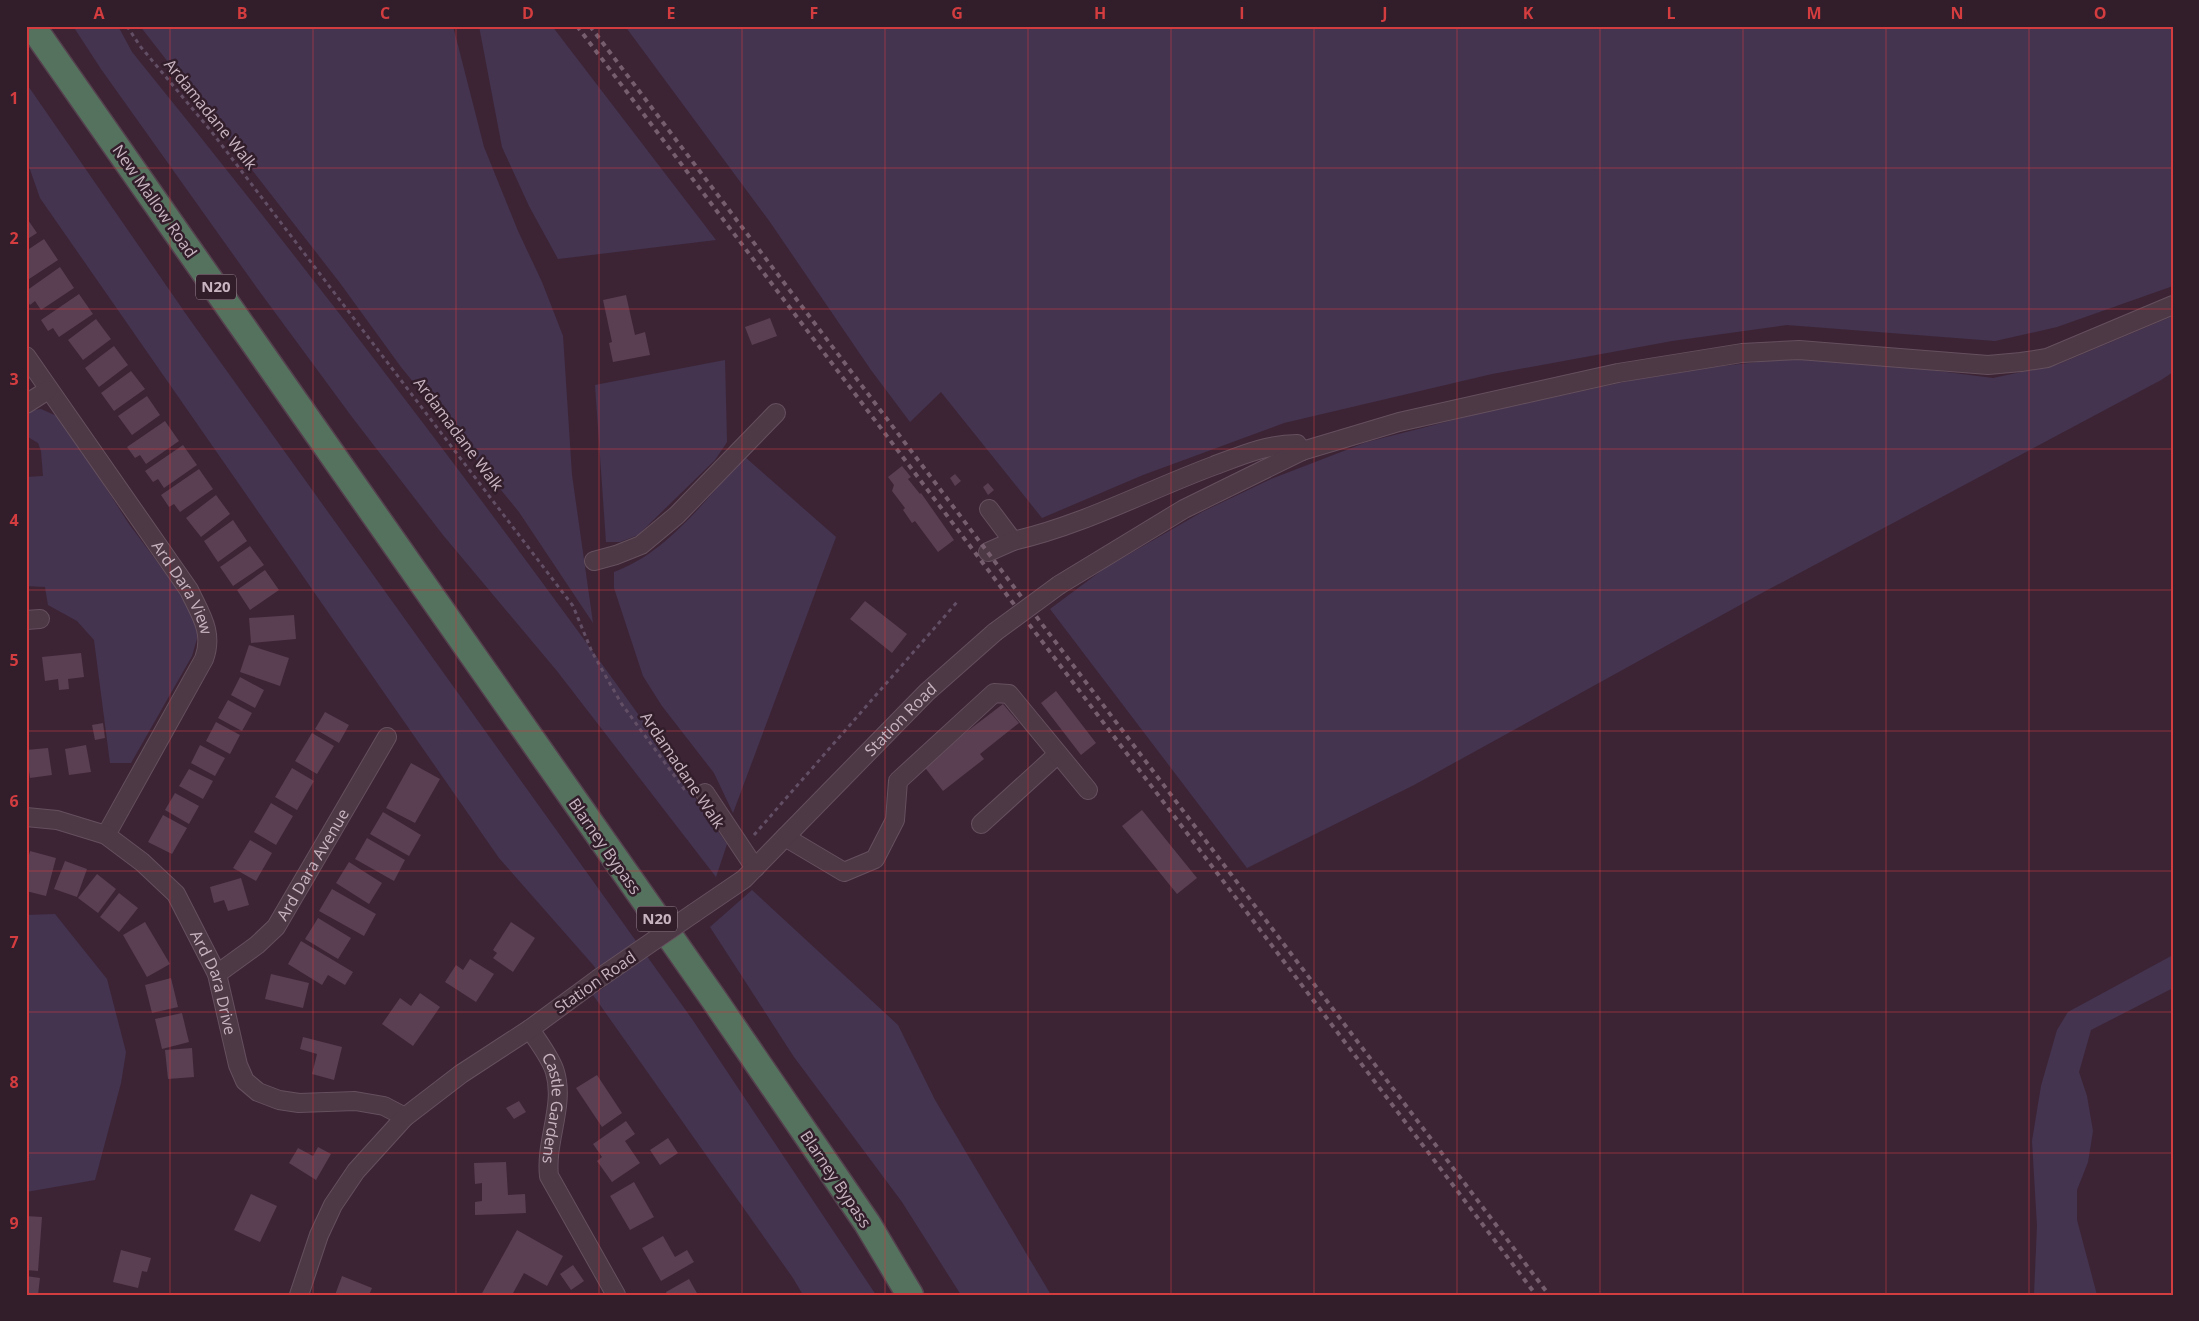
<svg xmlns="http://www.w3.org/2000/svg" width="2199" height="1321" font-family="'Open Sans',sans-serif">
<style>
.green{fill:#443450}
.building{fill:#5a3e51}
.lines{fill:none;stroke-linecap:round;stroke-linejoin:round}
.minor-casing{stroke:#65505e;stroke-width:20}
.highway-casing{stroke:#55404e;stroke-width:29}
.path{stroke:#624f65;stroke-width:3;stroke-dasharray:4 4;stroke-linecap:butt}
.minor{stroke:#4d3846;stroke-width:18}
.highway{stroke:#55725f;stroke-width:26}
.rail{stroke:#775e6e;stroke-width:4;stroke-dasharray:5 5;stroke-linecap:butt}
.minor-bridge-casing{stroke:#65505e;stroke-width:20;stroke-linecap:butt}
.minor-bridge{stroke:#4d3846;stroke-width:18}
.grid{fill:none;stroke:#d43d3f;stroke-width:1;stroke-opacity:0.55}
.labels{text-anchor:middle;stroke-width:5;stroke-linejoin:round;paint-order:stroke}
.shield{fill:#321d2b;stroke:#9b8794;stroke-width:1}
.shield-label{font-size:15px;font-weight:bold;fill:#c8b4c1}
.street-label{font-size:16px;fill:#c8b4c1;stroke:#321d2b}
.neatline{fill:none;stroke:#d43d3f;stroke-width:2}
.grid-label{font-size:16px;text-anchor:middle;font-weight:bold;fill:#d43d3f}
</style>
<rect width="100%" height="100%" fill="#3c2435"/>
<path class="green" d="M73,26H118L132,52C309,270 479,493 643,721C672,761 698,804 727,844L716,877L557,671L443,535L352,417L257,288L101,69Z
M140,26H453L484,147L518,231L542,282L563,336L572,475L593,623L519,512L401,367L340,283Z
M479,26H552L716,240L558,259L529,206L502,147Z
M625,26H2173V286L2057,327L1995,341L1787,325L1672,341L1492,374L1284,423L1143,475L1042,518L941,392L910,422L871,370L770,222Z
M26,83L188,317L692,1019L876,1295H803L793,1278L593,995L606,986L594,966L499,858L40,198L26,158Z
M2173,316V372L2161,380L1760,594L1414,785L1247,868L1050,609L1105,568L1202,512L1271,479L1367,442L1477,414L1670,372L1792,358L1899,366L1993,378L2059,364Z
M725,360L727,442L715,460L638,535L620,542H606L595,385Z
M41,409L61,418L129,524L187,602L199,632L192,656L131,763H110L94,640L77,621L48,605L45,587L26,586V477L43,476L41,451L38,443L26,436V416L34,410Z
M745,457L836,537L733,813L714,773L662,706L643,676L614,588V572C669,552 706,498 745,457Z
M752,890L898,1025L935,1100L1051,1295H961L902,1202L794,1057L710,927Z
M55,914L107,979L126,1052L121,1083L95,1180L26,1192V915Z
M2173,955V988L2091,1030L2079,1072L2087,1096L2093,1131L2088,1162L2077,1190V1220L2097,1295H2034L2037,1226L2032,1141L2041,1086L2057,1030L2068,1012Z"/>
<path class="building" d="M26,217L37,233L26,240Z
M44,239L58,260L26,281V251Z
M60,267L74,288L41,310L35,301L30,305L26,300V291Z
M79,294L93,314L59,337L53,328L48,331L41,320Z
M626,295L635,335L645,332L650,355L613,362L609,343L612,342L603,300Z
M770,318L777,336L752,345L745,327Z
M96,319L111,339L83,360L68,340Z
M114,346L128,365L99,387L85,368Z
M131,371L145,389L114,411L101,393Z
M147,396L160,415L132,435L118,416Z
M165,421L179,441L146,464L140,455L135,458L127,447Z
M183,445L197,465L164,488L158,479L153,482L145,471Z
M902,466L911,477L908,479L920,494L921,493L954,540L938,552L915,521L912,523L903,510L905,508L892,491L894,485L888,477Z
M199,469L213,489L180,512L174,504L169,507L161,495Z
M955,474L961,481L955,486L950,478Z
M988,483L994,490L988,495L983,487Z
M216,495L230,514L201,537L186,518Z
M233,520L247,541L218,562L204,541Z
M250,546L264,565L233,586L220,567Z
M265,570L279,590L250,610L237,590Z
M865,601L907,634L892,653L850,619Z
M294,615L296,639L251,643L249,618Z
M249,645L289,658L280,686L240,672Z
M81,653L84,677L68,679L69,689L59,690L58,679L45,681L42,657Z
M240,677L264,690L255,708L231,695Z
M1056,691L1096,743L1081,755L1041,703Z
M228,700L252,713L242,731L218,718Z
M1003,704L1019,723L980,754L984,759L943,791L923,765Z
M325,712L349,725L339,743L315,729Z
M216,722L240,735L230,754L206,741Z
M103,723L105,738L95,740L92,725Z
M312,733L334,746L317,774L295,761Z
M86,745L91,772L69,775L65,749Z
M200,745L225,758L215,776L191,763Z
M48,748L52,775L30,778L26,750Z
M411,763L440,779L415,823L386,808Z
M292,768L314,781L297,810L275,797Z
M189,769L213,781L203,799L179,786Z
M175,793L199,806L189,824L165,810Z
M271,803L293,816L276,845L254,832Z
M1142,810L1197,878L1177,894L1122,826Z
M383,812L421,835L409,856L370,834Z
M163,815L187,828L172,854L148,842Z
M367,838L405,860L394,881L355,859Z
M250,840L272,853L256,881L233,868Z
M30,851L56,858L46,896L26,891V867Z
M65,861L87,869L77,897L54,889Z
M349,862L382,883L369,904L336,883Z
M97,874L116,889L98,913L78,898Z
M241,878L249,905L228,911L224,900L214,903L210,887Z
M332,889L376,914L364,936L319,911Z
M119,893L138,908L119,932L100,917Z
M318,918L351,938L338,959L305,939Z
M145,922L170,964L147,977L123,935Z
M511,922L535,938L513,972L493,958L497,953L493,950Z
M301,941L353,972L345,985L328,975L322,985L288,964Z
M470,959L494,974L476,1002L445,982L456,965L463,970Z
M271,974L309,983L303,1008L265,999Z
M171,978L178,1007L152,1013L145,985Z
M420,993L440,1007L413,1046L382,1024L400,998L411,1006Z
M182,1013L189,1042L162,1049L155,1019Z
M303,1037L342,1047L334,1080L312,1074L317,1054L300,1049Z
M192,1048L194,1077L168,1079L165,1050Z
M597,1075L622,1113L602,1127L576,1088Z
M519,1101L526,1112L514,1119L506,1108Z
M626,1121L635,1134L625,1141L640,1163L612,1182L597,1161L602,1157L593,1144Z
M668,1138L678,1153L660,1165L650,1150Z
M318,1147L331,1154L316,1180L289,1163L298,1148L313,1156Z
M506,1162L508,1195L525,1194L526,1213L475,1215V1202L482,1201V1183L475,1184L474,1163Z
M634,1182L654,1217L630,1230L610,1196Z
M251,1194L277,1206L260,1242L234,1230Z
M26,1216L42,1217L38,1271L26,1270Z
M517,1230L563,1256L547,1286L524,1273L512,1295H481Z
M663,1236L675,1257L687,1250L694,1262L661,1281L642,1248Z
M121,1250L151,1258L147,1272L142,1271L138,1288L113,1282Z
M573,1265L584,1281L571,1290L560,1274Z
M26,1276L40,1278L38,1295H26Z
M342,1276L372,1288L369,1295H335Z
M689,1279L698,1295H667L666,1292Z"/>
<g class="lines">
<g class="minor-casing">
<g id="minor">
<path id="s1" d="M26,356L189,590C200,614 214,632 204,659L106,835"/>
<path d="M26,404L48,390"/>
<path d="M989,509L1013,541C1083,525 1146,491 1213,466C1240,456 1267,444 1297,444L1302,451"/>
<path d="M988,552L1013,541"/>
<path d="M594,561L616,555L641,545L677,515L776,413"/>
<path d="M1059,585L1184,509L1302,451L1399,422L1618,373L1742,353L1799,350L1988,365L2021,362L2047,358L2173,305"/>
<path d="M26,620L40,619"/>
<path d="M705,793L755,868"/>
<path id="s2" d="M26,817L57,820L106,835L142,862L176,894L217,974L238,1065L245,1081L258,1092L279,1100L299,1103L355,1101L384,1106L405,1117"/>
<path d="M981,824L1058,754"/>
<path d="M785,837L844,872L875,859L895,820L898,781L994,693L1009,694L1088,790"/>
<path id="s3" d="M694,913L744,879L927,692L995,632"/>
<path id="s4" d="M217,974L257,945L276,927L387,737"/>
<path id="s5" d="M530,1029C538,1042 551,1058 555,1072C565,1105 545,1142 549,1176L616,1295"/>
<path d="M299,1295L319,1235L333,1205L356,1171L405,1117L461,1074L530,1029L598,979"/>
</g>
</g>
<g class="highway-casing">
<path id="highway" d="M32,26L713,998L867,1223L910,1295"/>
</g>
<path class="path" d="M127,26L140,46L211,131L573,606L592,652L621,703L687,793
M754,835L958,601"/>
<use href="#minor" class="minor"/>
<use href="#highway" class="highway"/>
<path class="rail" d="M577,26L1536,1295
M590,26L1549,1295"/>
<g class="minor-bridge-casing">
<path id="minor-bridge" d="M995,632L1059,585
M598,979L694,913"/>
</g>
<use href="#minor-bridge" class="minor-bridge"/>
</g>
<path class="grid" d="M170,26V1295M313,26V1295M456,26V1295M599,26V1295M742,26V1295M885,26V1295M1028,26V1295M1171,26V1295M1314,26V1295M1457,26V1295M1600,26V1295M1743,26V1295M1886,26V1295M2029,26V1295M26,168H2173M26,309H2173M26,449H2173M26,590H2173M26,731H2173M26,871H2173M26,1012H2173M26,1153H2173"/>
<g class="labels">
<g class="shield">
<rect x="196" y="274.5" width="40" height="25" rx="4"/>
<rect x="637" y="906.5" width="40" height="25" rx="4"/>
</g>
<g class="shield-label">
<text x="216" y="292">N20</text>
<text x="657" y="924">N20</text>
</g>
<g class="street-label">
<text transform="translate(211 114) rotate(51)" y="6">Ardamadane Walk</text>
<text transform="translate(155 201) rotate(55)" y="6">New Mallow Road</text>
<text transform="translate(459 434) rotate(53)" y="6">Ardamadane Walk</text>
<text dy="6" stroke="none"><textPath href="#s1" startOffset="280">Ard Dara View</textPath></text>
<text dy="6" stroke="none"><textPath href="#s3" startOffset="284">Station Road</textPath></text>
<text transform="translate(683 770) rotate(56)" y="6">Ardamadane Walk</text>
<text transform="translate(605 846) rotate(55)" y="6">Blarney Bypass</text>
<text dy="6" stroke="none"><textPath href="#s4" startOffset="148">Ard Dara Avenue</textPath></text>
<text transform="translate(595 982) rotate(-35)" y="6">Station Road</text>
<text dy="6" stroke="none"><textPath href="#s2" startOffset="271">Ard Dara Drive</textPath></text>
<text dy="6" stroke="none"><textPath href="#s5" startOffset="86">Castle Gardens</textPath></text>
<text transform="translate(836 1179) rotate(56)" y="6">Blarney Bypass</text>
</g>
</g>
<rect width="2199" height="1321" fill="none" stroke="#321d2b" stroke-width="55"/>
<rect x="28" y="28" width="2144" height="1266" class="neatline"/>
<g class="grid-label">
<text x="99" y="19">A</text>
<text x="242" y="19">B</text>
<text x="385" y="19">C</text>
<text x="528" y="19">D</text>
<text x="671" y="19">E</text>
<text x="814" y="19">F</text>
<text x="957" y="19">G</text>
<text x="1100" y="19">H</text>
<text x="1242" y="19">I</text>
<text x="1385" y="19">J</text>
<text x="1528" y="19">K</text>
<text x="1671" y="19">L</text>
<text x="1814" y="19">M</text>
<text x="1957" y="19">N</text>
<text x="2100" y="19">O</text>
<text x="14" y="104">1</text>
<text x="14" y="244">2</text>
<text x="14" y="385">3</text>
<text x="14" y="526">4</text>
<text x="14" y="666">5</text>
<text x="14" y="807">6</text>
<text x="14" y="948">7</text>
<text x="14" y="1088">8</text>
<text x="14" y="1229">9</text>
</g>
</svg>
